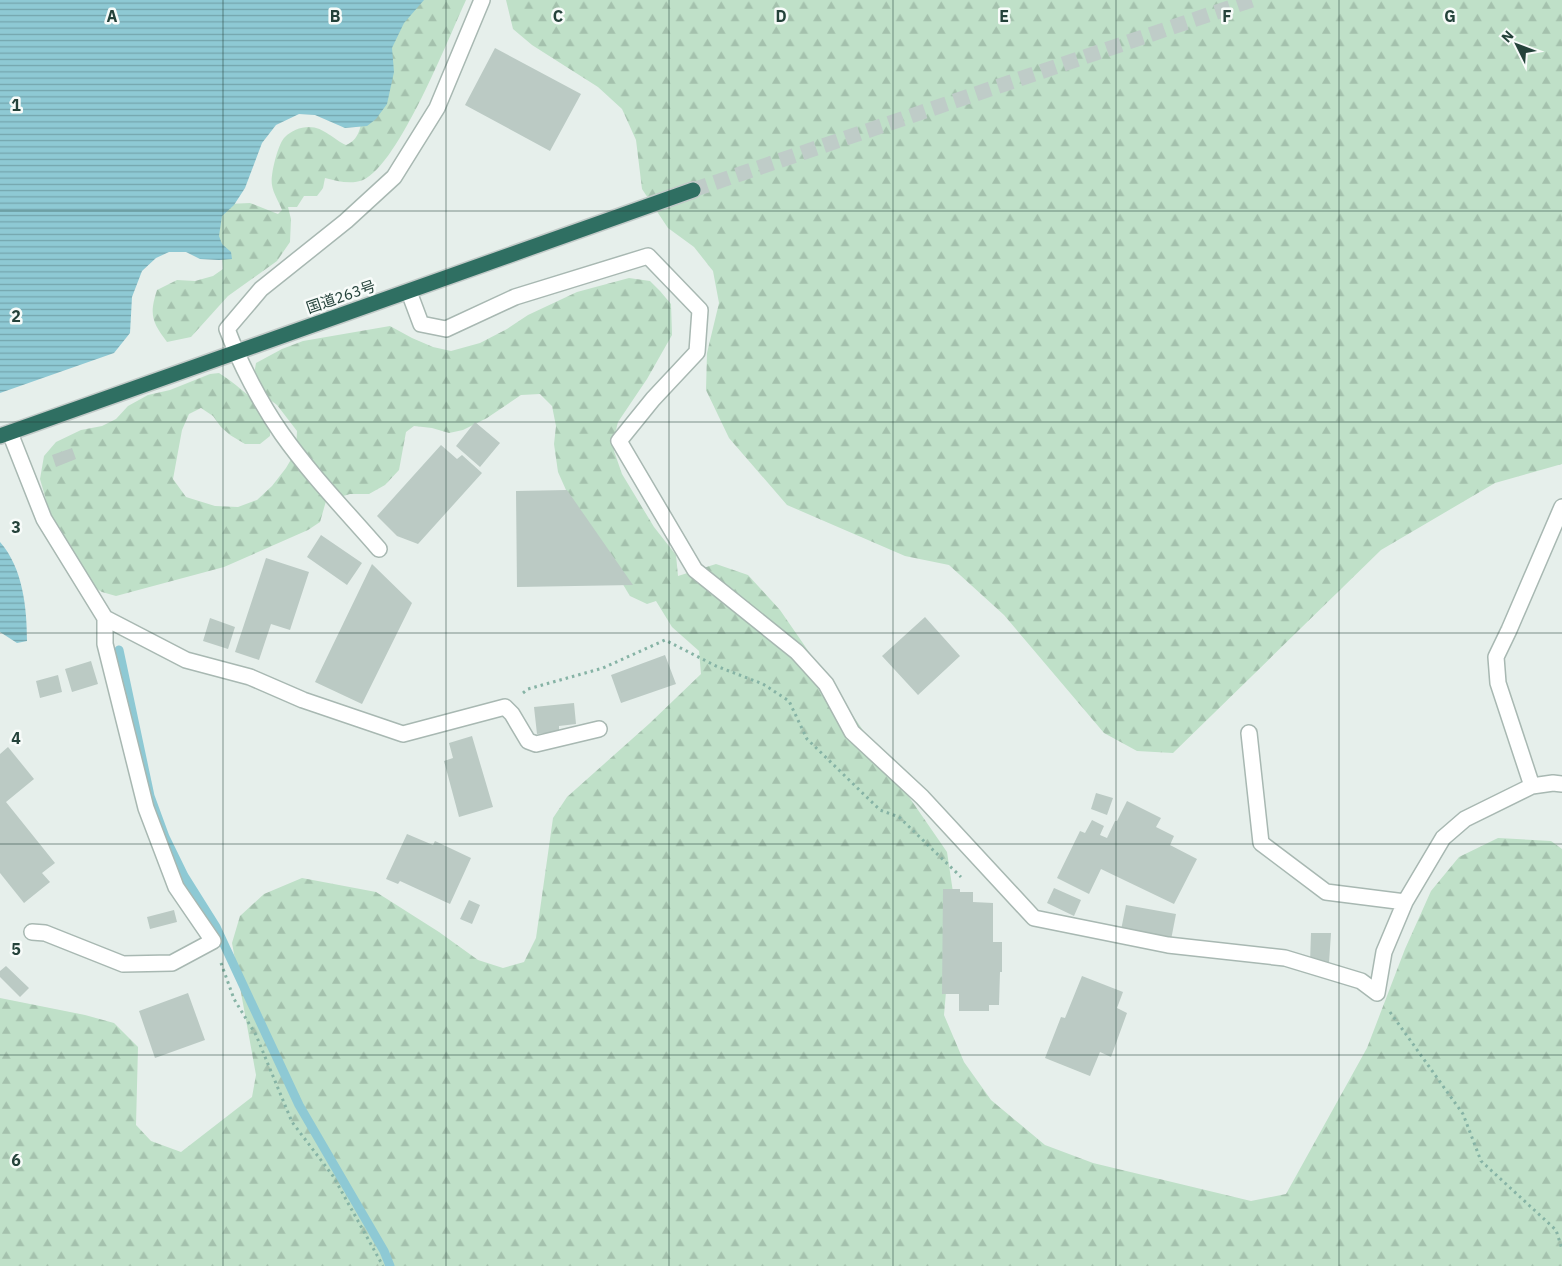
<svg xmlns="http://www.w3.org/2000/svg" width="1562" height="1266" font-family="'IBM Plex Sans','Noto Sans JP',sans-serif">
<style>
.forest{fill:url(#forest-firs)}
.water{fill:url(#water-rules)}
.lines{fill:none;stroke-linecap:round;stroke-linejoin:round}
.stream{stroke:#8ec9d4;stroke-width:9}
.building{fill:#bbcac4}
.highway-tunnel{stroke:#bfccc8;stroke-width:15;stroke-dasharray:15 8;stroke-linecap:butt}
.street-casing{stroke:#a8b8b2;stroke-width:18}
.highway-casing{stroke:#c2cac8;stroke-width:18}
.path{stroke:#86b3a5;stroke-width:3;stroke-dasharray:2.5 4;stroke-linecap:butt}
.street{stroke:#fff;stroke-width:15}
.highway{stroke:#2f6f62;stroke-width:15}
.grid{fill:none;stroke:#24423a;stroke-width:1;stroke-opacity:0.55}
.labels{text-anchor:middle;stroke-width:5;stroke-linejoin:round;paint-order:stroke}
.street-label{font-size:15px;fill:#24423a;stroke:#f7fbf9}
.grid-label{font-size:16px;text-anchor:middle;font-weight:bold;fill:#24423a;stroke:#f7fbf9;stroke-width:5;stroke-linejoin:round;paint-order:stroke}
</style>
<defs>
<pattern id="forest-firs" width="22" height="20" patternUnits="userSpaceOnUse" patternTransform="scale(1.25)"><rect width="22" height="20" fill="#bfe0c8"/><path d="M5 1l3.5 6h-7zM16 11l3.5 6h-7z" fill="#a4c1ad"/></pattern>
<pattern id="water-rules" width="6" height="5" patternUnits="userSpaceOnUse" patternTransform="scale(1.25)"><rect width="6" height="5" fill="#8ec9d4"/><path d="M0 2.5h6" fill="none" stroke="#74a5ad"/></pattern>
</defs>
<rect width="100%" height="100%" fill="#e6efeb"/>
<path class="forest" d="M412,0H466C448,39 399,164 363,180C351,185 337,181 325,178L323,188L317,196H304L297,207H288L291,219L290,242L277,261L228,296L191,337L167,342C152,322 149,315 157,290L177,280L195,281L213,276L223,269L222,254L211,228L228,204L250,203L278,214L282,210C279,202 273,193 272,185C270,176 278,143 285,137C291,131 300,127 309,127C324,127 334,140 346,145C359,140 360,128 363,116Z
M506,0H1562V464L1495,483L1381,550L1173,753L1137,751L1104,733L1004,615L949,565L905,556L787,505L729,438L706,390L707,353L719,303L713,271L694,247L668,228L642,189L636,140L622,109L598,87L532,45L513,29Z
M629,278L650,281L660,291L671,304L672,335L647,379L618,422L614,438V451L622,474L654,527L676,555L678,576L716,564L748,575L780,610L947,852L954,899L944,1015L964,1062L991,1100L1045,1145L1093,1163L1251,1201L1286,1194L1367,1048L1405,949L1431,891L1459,857L1498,838L1551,841L1562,849V1266H0V998L85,1015L114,1023L138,1047L136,1125L151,1141L181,1152L252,1097L256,1075L232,943L240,916L264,894L302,878L376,892L439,932L478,960L503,968L524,962L536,938L553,818L567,797L650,723L701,674L699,651L672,627L656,601L647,604L630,596L566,490L558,472L554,444L556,426L552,406L540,394L521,395L487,418L463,430L449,433L432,428L414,426L406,432L399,470L385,485L369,494H350L326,501L320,522L308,530L224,567L116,596L102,592L81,579L61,552L40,479L44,456L56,442L81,430L102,426L116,419L128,406L148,395L170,390L210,374L219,373C232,381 268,409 271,424C271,427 270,433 270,436L260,444H245L230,435L221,427L213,416L201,408L189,414L182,430L173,479L186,497L215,506L238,507L257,500L272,486L286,468L296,451L297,431L277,405L261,393L253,380L256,363L282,349L303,341L390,326L412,338L433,347L451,351L480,343L507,329L528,315L577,292Z"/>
<path class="water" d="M0,0H424L404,23L392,48L394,72L387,104L376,119L367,126L345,128L315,115L299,114L276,125L262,143L245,188L234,205L222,216L219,236L222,244L231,252L232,259L219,260L200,259L186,252H169L156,258L142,271L132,297L130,333L114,353L0,393Z
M0,542C23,568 27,608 27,641L17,643L0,632Z"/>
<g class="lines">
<path class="stream" d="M119,650L150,796L165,837L184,876L216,927L299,1105L384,1251L390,1266"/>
</g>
<path class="building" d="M495,48L581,94L550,151L465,105Z
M475,422L500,443L480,467L456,446Z
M441,445L457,459L462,455L482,473L418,544L397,536L377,516Z
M72,448L76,459L56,467L52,455Z
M567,490L633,585L517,587L516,491Z
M321,535L362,563L347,585L307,557Z
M266,558L309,572L290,630L271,624L259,660L235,652Z
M372,564L412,603L362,704L315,682Z
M925,617L960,656L918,695L882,656Z
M210,618L235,627L228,649L203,641Z
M665,655L676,684L621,703L611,675Z
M91,661L98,684L72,692L65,669Z
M58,675L62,692L40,698L36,681Z
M574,703L576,724L559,726V732L537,734L534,707Z
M472,736L493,807L459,817L444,761L453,758L449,743Z
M8,747L34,779L6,802L55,863L42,873L50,882L24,903L0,873V754Z
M1096,793L1113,798L1107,815L1091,809Z
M1127,801L1161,818L1156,827L1174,836L1170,845L1197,859L1174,904L1101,869L1089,894L1057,878L1080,831L1085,833L1092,820L1104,826L1100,835L1107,838L1115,821H1117Z
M407,834L433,845L435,841L471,858L450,904L400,881L398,884L386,879Z
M1054,888L1081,900L1074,916L1047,903Z
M943,889H960V892H973V902L993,903V942H1002V972H1000L999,1005H989V1011H959V994H942Z
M469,900L480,905L472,924L460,919Z
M1126,905L1176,914L1170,945L1120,935Z
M174,910L177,922L150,929L147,917Z
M1311,933H1331L1329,963H1310Z
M6,966L29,988L20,997L0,977V971Z
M1082,976L1123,992L1117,1008L1127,1013L1111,1057L1100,1052L1090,1076L1045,1058L1061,1017L1065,1018Z
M188,993L205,1040L155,1058L139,1011Z"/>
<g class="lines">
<path class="highway-tunnel" d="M693,190L1252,0"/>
<g class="street-casing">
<path id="street" d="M409,292L421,324L446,329L515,297L648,256L700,310L697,352L653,399L619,441L695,570L797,652L826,684L852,732L922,797L1034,918L1168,945L1285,958L1361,981L1377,993L1384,952L1405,902
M10,433L44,519L105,618L186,660L250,677L303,700L403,734L505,707L512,714L528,741L536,744L599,729
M379,549C346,511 311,475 282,434C261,404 240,364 227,329L261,289L346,221L394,177L437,108L482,0
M1249,733L1261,843L1326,892L1405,902L1443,838L1465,819L1532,786L1498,683L1496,657L1509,630L1562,507
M1532,786L1553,783L1562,784
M32,932L45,933L123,964L172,963L213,941L176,887L146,808L105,644V618"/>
</g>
<g class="highway-casing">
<path id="highway" d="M0,436L693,190"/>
</g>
<path class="path" d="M523,693L528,689L603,668L665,640L716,666L763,684L789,701L807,739L880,810L899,817L961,877
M221,963L234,999L256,1035L292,1122L333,1176L383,1266
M1390,1012L1463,1114L1481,1161L1556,1230L1562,1249"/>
<use href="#street" class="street"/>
<use href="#highway" class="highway"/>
</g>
<path class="grid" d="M223,0V1266M446,0V1266M669,0V1266M893,0V1266M1116,0V1266M1339,0V1266M0,211H1562M0,422H1562M0,633H1562M0,844H1562M0,1055H1562"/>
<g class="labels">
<g class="street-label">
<text transform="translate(341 297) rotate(-19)" y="5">国道263号</text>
</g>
</g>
<g class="grid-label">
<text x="112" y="22">A</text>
<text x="335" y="22">B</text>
<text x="558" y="22">C</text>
<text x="781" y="22">D</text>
<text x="1004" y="22">E</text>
<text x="1227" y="22">F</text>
<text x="1450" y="22">G</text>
<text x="16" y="111">1</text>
<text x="16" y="322">2</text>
<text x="16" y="533">3</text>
<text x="16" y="744">4</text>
<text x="16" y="955">5</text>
<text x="16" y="1166">6</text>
</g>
<g transform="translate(1517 45) rotate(312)" stroke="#f7fbf9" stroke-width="4" paint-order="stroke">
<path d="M0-4L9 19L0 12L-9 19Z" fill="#24423a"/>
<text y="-8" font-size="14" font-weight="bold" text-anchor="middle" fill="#24423a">N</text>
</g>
</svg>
